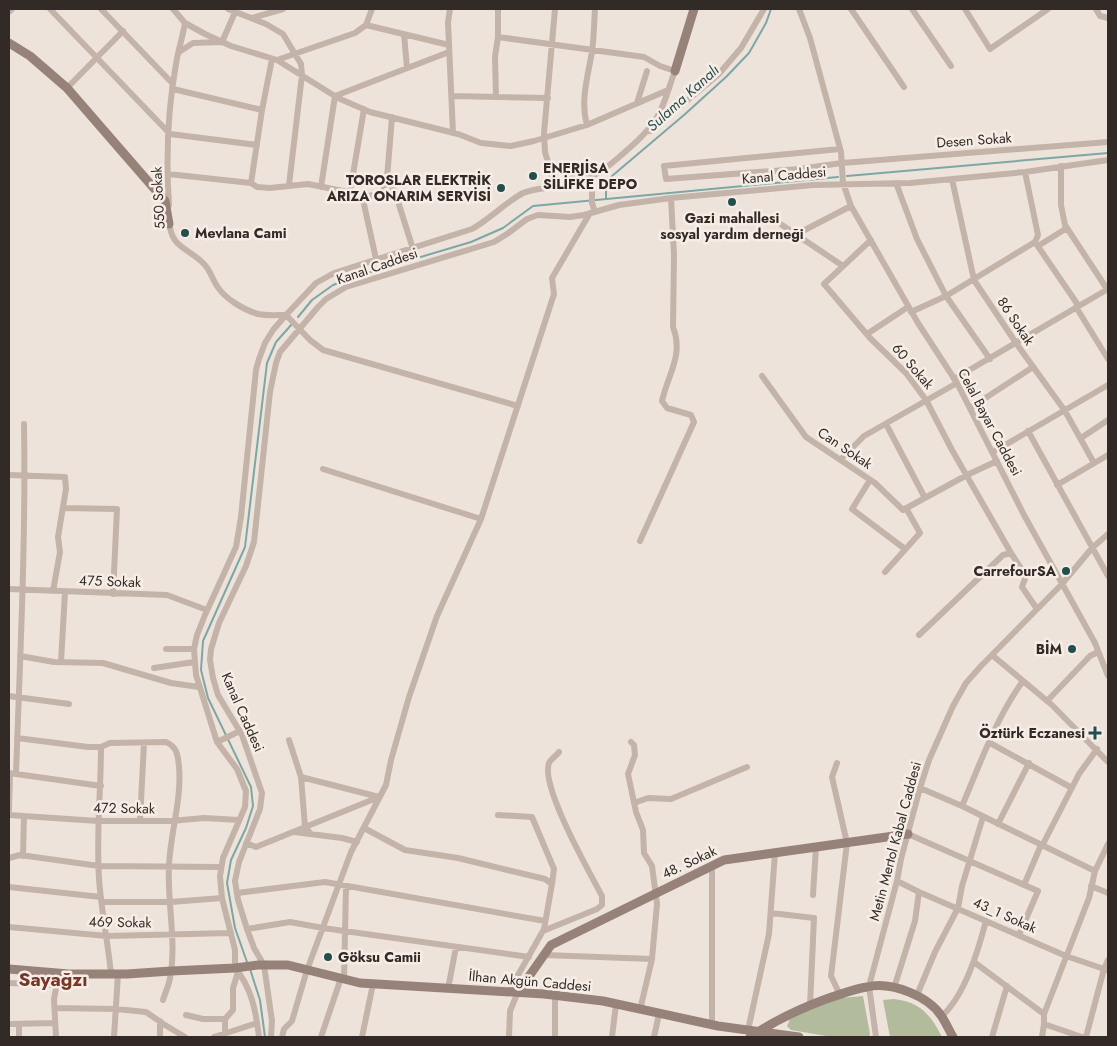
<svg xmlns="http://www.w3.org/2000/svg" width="1117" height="1046" font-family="Jost,sans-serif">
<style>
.green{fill:#b3bb9d}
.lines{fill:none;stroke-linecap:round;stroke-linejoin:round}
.stream{stroke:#7da7a5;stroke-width:2}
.street{stroke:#c4b3a8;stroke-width:6}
.secondary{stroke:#97827a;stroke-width:9}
.poi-dot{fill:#234e4d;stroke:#f6eee6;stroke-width:2}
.labels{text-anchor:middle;stroke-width:5;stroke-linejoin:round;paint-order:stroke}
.street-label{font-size:14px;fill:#322a27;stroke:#f6eee6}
.poi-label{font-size:14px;font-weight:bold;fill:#322a27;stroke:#f6eee6;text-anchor:end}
.water-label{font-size:15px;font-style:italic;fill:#234e4d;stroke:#f6eee6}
.district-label{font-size:19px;font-weight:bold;fill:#76372b;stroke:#f6eee6}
</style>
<rect width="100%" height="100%" fill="#eee3db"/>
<path class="green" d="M863,996L870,1034L869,1037H832L791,1030L787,1026L790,1019L822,1004L841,998Z
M894,999C920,1002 931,1015 942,1037H890L883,1000Z"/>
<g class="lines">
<path class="stream" d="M847,176L1108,153
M606,198V184L612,176L684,115L726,77L749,53L766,23L771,9
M298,317L312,300L333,285L360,275L471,242L503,228L533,206L838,177
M247,962L235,928L227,883L231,860L246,828L253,806L251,787L208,698L201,670L203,641L245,547L267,363L276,342L292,324
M250,969L260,1000L265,1037"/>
<path class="street" d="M50,9L170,134L257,145
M101,9L173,84
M173,9L185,23L205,34L231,46L277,60L338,98L370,112L458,134L481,143L511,146L534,141L587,125L668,90
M228,9L266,24L283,34L301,64L302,75L289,185
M450,9L448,22L453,133
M799,9L810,38L841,152L843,183L851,206L918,323L957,383L1024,515L1095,643L1108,676
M851,9L904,87
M912,9L951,66
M965,9L990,49L1048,9
M1096,9L1100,16L1108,18
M9,12L12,9
M252,18L283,9
M366,25L449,45
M404,34L407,68
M498,37L644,57L660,66L675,71C669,86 665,105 656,119C646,134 632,146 618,158C610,165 602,172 592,176
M179,52L193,43L222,42L236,10
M277,60L355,33L366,25L372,9
M67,88L123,31
M173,89L262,110L272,59
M452,96L548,98
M496,97L495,57L498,37V9
M637,103L647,71
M587,125C580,101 588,75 592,52C594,38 594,23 595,9
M650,131L718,75L741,48L764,9
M840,149L664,166L666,179L799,169L842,163L1108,142
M1061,166V205L1065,225L1107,289
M168,174L251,183L262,110
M387,178L395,192
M952,179L974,280L1016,343L1065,411L1094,463
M251,183L257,187L270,188L308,184L368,196L395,192L413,249
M896,183L917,239L946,296L990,359
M555,186L545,152L544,133L555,9
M321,187L335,96L449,52
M350,192L364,109
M382,194L387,178L392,117
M362,195L376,259
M169,205C166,160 168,108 176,64C178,50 183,36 185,23
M169,220C171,249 186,246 203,263C210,269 212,279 217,286C225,299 244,310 258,314C267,316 277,315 286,315L310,340L323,350L518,406
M782,225L843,266
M797,234L851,206
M871,240L824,284L870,338L906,373L926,400L952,450L1011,553L1003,555L919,635
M1035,242L1078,305
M1038,246L1067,228
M1076,307L1108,359
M911,312L946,296L1035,242L1038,235L1025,172
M867,334L908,307
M762,376L806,437L875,483L903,510L967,475L997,461
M954,379L1108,289
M970,408L1033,367
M886,424L925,498
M1028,431L1108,576
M1081,438L1108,420
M993,452L1108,385
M840,460L864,436L957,383
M323,469L481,519
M9,475L65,477L66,489L58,537L60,552L53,591
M870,480L852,509L905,549
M1057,485L1108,455
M63,508L117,509L113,594
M640,541L694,422L691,415L667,408L662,401C668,374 684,355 673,327L674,255L671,198
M1011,553L1026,576L1022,587L1037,609
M885,572L920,533L906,508
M9,589L167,595L207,610
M166,649H194
M992,655L1052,705L1108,762
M20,656L54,662L103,663L171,683L199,687
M61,662L65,592
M154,668L194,662
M9,696L69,704
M1047,701L1090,656L1098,652
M17,738L88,747H101L110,743L166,742C177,747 178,755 179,767C182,799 170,835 169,866C167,904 177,941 170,978C169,985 165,993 163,1000
M289,740L301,777L305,827L311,834
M217,742L240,731
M631,742L634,745L635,755L628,774L636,812L643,830L644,853L652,866L657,904L652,959L640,1010
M990,743L1072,788
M101,747C101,791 96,834 99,878C101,910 108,942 111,974
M837,763L832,777L847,843L831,976L840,995
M9,773L101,786
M16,774C20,657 26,541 24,424
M301,777L379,797
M920,788L962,806L1095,871
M634,803L648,798L671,799L747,767
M962,806C980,764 996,718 1023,681
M9,810L10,773
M9,815L98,821H171L204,818L239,820
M498,815L532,817L554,869L552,884L544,929L509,991
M140,821L144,743
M998,824L1029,763
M364,828L405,850L458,858L545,879L552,884
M294,832L342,838L357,842
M908,834L1038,891L1019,935
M246,843L256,847L379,797
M1042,846L1079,774L1097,749
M23,856L24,816
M9,858L20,855L99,866L221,867
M897,881L919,892L1066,956L1104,969L1108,960
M1024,885L1041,845
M1091,886L1108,893
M9,887L101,897
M237,893L325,882L545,921
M813,895L816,847
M102,902H171L222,898
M771,913L814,918L810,1006
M9,927L107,936L231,933
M247,929L290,922L323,928L529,957
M543,931L597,909L602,905V896C590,873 540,786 549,763C551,759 557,755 559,752
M544,955L652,959
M974,962L1044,1014
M344,979L346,887
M9,983L57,985
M894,988L915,921L919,892
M448,989L456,947
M917,995L935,952L958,908L962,886L983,817
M55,1008L116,1009L146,1012L165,1025L185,1037
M186,1015L203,1019H225
M942,1016C965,995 978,951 986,921
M9,1024L55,1023
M712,1025V865
M748,1030L769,934L775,853
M19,1037V1024
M56,1037L54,999L59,973
M114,1037L118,974
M160,1037V1021
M214,1037L257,1023
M225,1037V1019L233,1010V988L238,972
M259,1037C256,1012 252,988 235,968V950L222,898L220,876L223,858L245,807L246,791L237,769L217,742L196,675L194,649L197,635L205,615L236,547L241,517L256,370L259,359L265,343L273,330L286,315L316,283L334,273L472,229C490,219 506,202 523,193C535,188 549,189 561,184C573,180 579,167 592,176V203L595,212
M271,1037L272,1021L264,965L254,948L247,929L238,900L235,881L239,862L260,809L262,793L242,735L218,695L213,678L210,660L211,649L219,623L246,566L254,542L270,392L276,363L280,352L318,307L326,299L346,287L494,242L507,234L527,219L538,215L570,217L584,215L619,205L671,198L813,185L910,183L1025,172L1108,160
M282,1037L284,1029L292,1021L307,970L351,852L386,785L391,760L409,697L437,616L481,519L554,294L552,278L590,213
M321,1037L341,978
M362,1037L373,984
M509,1037L510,1011L518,992
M555,1037V996
M612,1037L616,1004
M654,1037L659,1014
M876,1037L869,986L897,881L901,859L920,788L929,760L953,706L966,683L981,666L1062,584L1092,548L1108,534
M992,1037L1007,986
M1042,1037L1044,1024
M1082,1037L1044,1024V1014L1089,898L1095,871L1108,844
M1086,1037L1104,969L1107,970"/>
<path class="secondary" d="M9,43L30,56L67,88L165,201L169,224
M675,71L694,9
M9,969L69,974H127L171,971L235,968L258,965H288L360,983L544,994L603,1001L718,1026L799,1037
M518,992L551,945L724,860L908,834
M750,1037C774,1021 799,1009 826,999C839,995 853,989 867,987C891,981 929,996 942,1017C946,1023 949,1030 953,1037"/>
</g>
<g class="poi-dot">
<circle cx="533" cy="176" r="5"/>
<circle cx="501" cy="188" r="5"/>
<circle cx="732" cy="202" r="5"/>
<circle cx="185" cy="233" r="5"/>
<circle cx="1066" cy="571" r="5"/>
<circle cx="1072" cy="649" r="5"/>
<path d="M1092.5 725.5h5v5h5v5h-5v5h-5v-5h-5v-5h5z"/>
<circle cx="328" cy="957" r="5"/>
</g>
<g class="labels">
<g class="street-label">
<text transform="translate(974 140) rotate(-4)" y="5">Desen Sokak</text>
<text transform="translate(784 175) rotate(-5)" y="5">Kanal Caddesi</text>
<text transform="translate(158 198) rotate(-93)" y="5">550 Sokak</text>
<text transform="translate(377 266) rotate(-19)" y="5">Kanal Caddesi</text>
<text transform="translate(1016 321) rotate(56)" y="5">86 Sokak</text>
<text transform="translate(913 366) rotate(49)" y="5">60 Sokak</text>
<text transform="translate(990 422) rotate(62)" y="5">Celal Bayar Caddesi</text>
<text transform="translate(845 448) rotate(34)" y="5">Can Sokak</text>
<text transform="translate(110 581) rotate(2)" y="5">475 Sokak</text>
<text transform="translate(243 712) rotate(66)" y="5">Kanal Caddesi</text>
<text transform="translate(124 808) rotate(1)" y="5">472 Sokak</text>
<text transform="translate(895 841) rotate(-75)" y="5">Metin Mertol Kabal Caddesi</text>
<text transform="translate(689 862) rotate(-25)" y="5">48. Sokak</text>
<text transform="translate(1005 915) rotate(24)" y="5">43_1 Sokak</text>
<text transform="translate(120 922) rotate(1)" y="5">469 Sokak</text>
<text transform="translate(530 981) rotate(5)" y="5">İlhan Akgün Caddesi</text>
</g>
<g class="poi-label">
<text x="543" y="173" text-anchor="start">ENERJİSA<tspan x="543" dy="16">SİLİFKE DEPO</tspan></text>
<text x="491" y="185">TOROSLAR ELEKTRİK<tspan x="491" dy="16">ARIZA ONARIM SERVİSİ</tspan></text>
<text x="732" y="223" text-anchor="middle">Gazi mahallesi<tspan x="732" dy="16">sosyal yardım derneği</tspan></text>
<text x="195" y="238" text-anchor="start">Mevlana Cami</text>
<text x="1056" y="576">CarrefourSA</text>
<text x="1062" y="654">BİM</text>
<text x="1085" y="738">Öztürk Eczanesi</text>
<text x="338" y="962" text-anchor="start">Göksu Camii</text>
</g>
<g class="water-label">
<text transform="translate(683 98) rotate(-42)" y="5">Sulama Kanalı</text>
</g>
<g class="district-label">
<text x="53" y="986">Sayağzı</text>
</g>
</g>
<rect width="1117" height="1046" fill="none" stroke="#322a27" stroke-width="20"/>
</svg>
